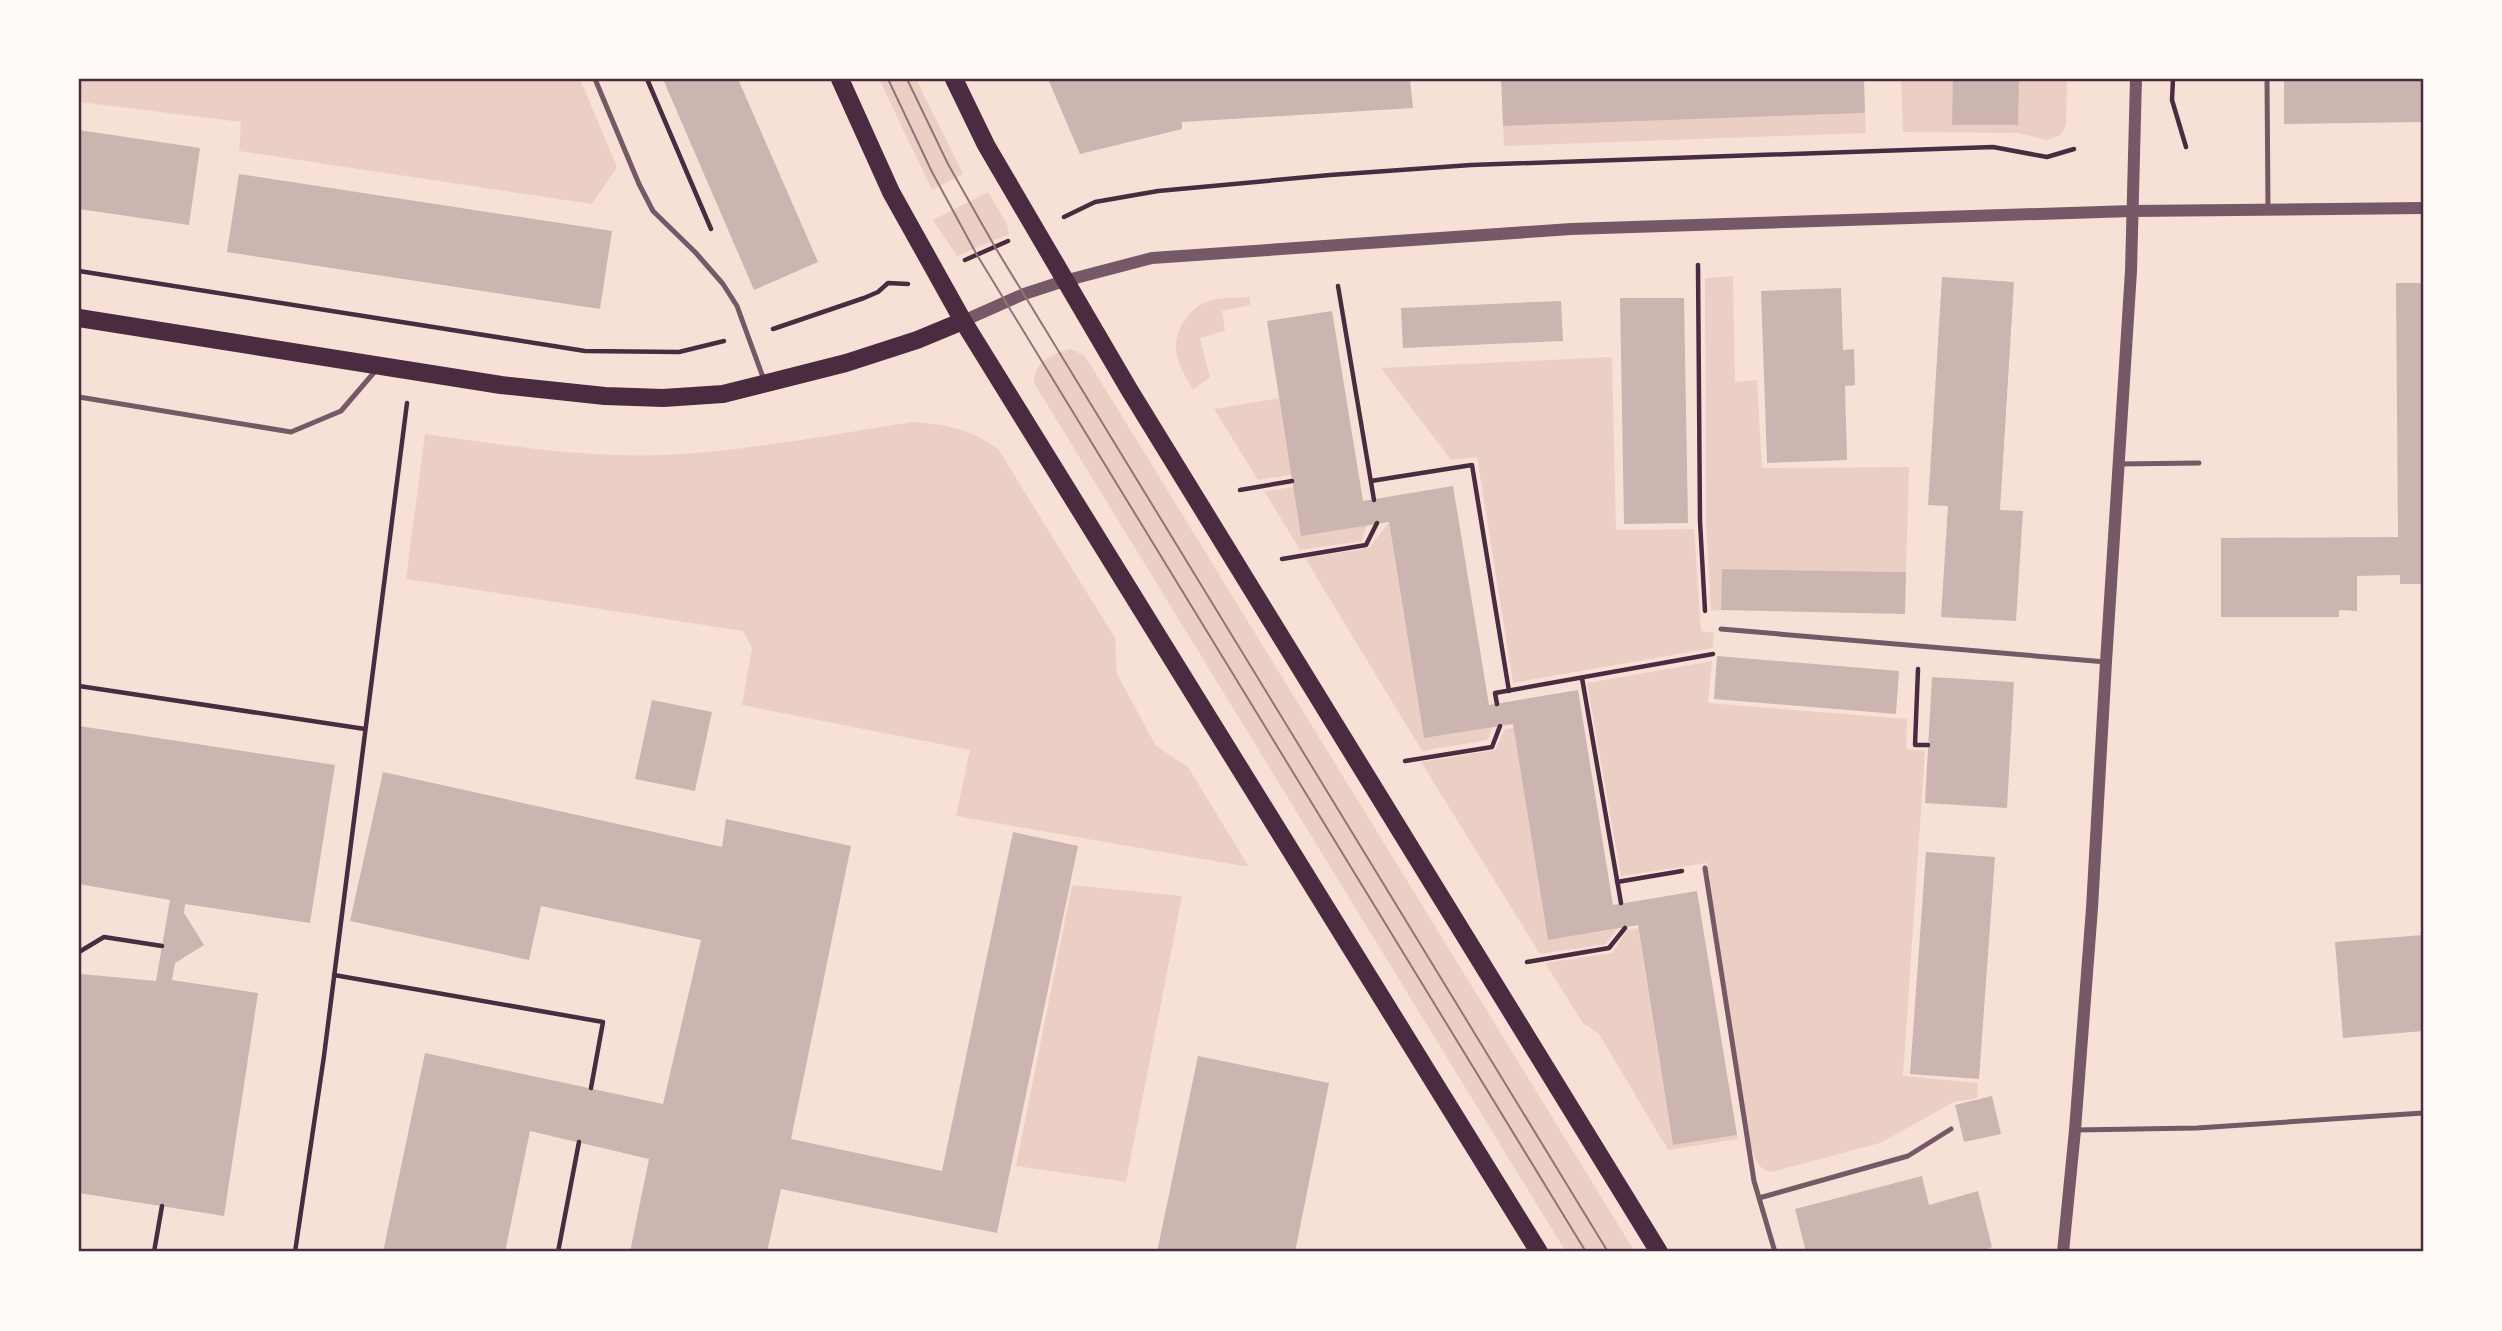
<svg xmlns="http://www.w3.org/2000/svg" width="2502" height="1331" font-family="'Public Sans',sans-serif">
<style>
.green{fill:#ebcfc5}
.building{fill:#ccb4b1}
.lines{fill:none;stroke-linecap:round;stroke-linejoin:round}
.path{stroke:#4a2c40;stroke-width:4.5}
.service{stroke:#755966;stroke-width:5}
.tertiary{stroke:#755966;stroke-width:12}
.primary{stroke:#4a2c40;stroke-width:18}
.tram{stroke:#8f747c;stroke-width:2}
.neatline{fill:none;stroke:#4a2c40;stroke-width:2.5}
</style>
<rect width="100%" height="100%" fill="#f7e1d7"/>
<path class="green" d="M79,79H580L617,167L592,204L239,151L241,122L79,102Z
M879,79H916L963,174L932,190Z
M1901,79H1953V125H2017L2019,79H2067L2066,125L2061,135L2047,140L2018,133L1903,132Z
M1865,113L1866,133L1504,146L1503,126Z
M988,192L1007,224L1009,234L957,256L933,220Z
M1733,276L1735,382L1757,380L1762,468L1909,467L1906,572L1723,569L1721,610L1711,611L1706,524L1705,278Z
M1250,297V305L1222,311L1225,331L1200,338L1210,377L1193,390C1188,381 1182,371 1178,361C1171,338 1184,311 1206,302C1219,297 1236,298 1250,297Z
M1071,349L1085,356L1635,1252H1566L1034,383C1034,362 1052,353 1071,349Z
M1612,357L1616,530L1694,529L1701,631L1714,633L1713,648L1513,683L1477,457L1451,460L1381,368Z
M1279,398L1292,475L1258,480L1214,409Z
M912,422C947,425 969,428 998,449L1115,638L1117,674L1156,746L1188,767L1249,867L956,816L970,750L742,705L752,648L743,631L406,579L425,434C504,445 584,458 664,455C747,451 829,435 912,422Z
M1294,487L1367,525L1362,541L1300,550L1264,491Z
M1389,522L1424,738L1492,727L1488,740L1422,751L1305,558L1369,548Z
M1712,661L1708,703L1907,719L1906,749L1925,751L1903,1076L1978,1083L1977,1098L1954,1102L1880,1143L1771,1172C1756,1169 1755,1156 1750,1143L1707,863L1621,876L1587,683Z
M1514,728L1548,940L1617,929L1606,944L1540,954L1421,762L1495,750L1505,729Z
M1072,885L1182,896L1126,1182L1016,1166Z
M1638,928L1673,1145L1737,1135L1738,1139L1668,1150L1599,1034L1583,1023L1545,963L1612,953L1627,930Z"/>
<path class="building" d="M663,79H738L818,262L754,290Z
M1048,79H1410L1413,108L1182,122V129L1080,154Z
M1501,79H1864L1865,113L1503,126Z
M1953,79H2019L2018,125H1952Z
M2284,79H2423V122L2284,124Z
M79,130L200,148L189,225L79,209Z
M239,174L612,231L600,309L227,252Z
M1942,277L2014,282L2000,510L2023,511L2016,621L1941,617L1948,506L1928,505Z
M2396,283H2423V584H2400V575L2357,576V611L2339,610V617H2221V538L2398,537Z
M1841,288L1843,350L1854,349L1855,385L1845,386L1847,460L1767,463L1761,291Z
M1620,298H1684L1688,523L1624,524Z
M1561,301L1563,341L1403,348L1401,308Z
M1332,311L1363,501L1453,486L1489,705L1578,690L1613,905L1697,891L1737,1135L1673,1145L1638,925L1548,940L1513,724L1424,738L1389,522L1301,536L1267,321Z
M1722,569L1906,572L1905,614L1721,610Z
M1717,656L1899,671L1896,714L1714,699Z
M1932,677L2014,682L2007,808L1925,803Z
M652,700L712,712L695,791L635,779Z
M79,726L335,765L310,923L185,904L184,913L204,945L175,963L172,980L258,993L224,1216L79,1193L81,974L156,981L170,900L79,884Z
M383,772L722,847L726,819L851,846L791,1139L942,1171L1013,832L1078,846L997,1233L781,1189L767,1252H630L649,1159L530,1131L505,1252H383L425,1053L663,1104L701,940L541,906L529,960L350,921Z
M1926,852L1995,857L1979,1079L1910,1074Z
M2423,935V1031L2343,1038L2335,942Z
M1198,1056L1329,1083L1295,1252H1157Z
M1992,1096L2001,1134L1964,1142L1955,1105Z
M1922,1176L1929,1205L1978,1191L1992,1247L1979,1252H1806L1795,1209Z"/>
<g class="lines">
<path class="path" d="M647,79L711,229
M2173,79L2172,100L2186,147
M1064,217L1095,202L1158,191L1330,175L1471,165L1993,147L2047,157L2074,149
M965,260L1008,241
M1698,265L1700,521L1705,611
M79,271L585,351L679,352L724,341
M1338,286L1374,500
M773,329L864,298L878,292L888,283L908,284
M1371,481L1472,465L1509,691
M1240,490L1292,481
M1282,559L1366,545L1377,523
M1918,669L1915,745H1928
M1582,678L1621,903
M79,686L365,729
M1497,704L1495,693L1713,654
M1405,761L1492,747L1500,726
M1617,882L1682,871
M79,952L104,937L162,946
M1527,962L1609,948L1625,928
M334,975L603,1022L591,1088
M154,1252L162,1206
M295,1252L324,1056L407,403
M558,1252L579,1142"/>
<path class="service" d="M595,79L639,184L653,211L696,253L723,284L737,306L764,380
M2267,79L2268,209
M79,397L291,432L341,411L377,369
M2118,464L2199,463
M1721,629L2106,662
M1705,868L1754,1181L1775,1252
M2075,1130L2197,1128L2423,1113
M1759,1198L1908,1156L1951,1129"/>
<path class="tertiary" d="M963,321L1024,294L1064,281L1152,258L1571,229L2131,211L2423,208
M2063,1252L2075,1130L2092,908L2106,662L2131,271L2136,79"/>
<path class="primary" d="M840,79L891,192L963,321L1539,1252
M954,79L986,145L1130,391L1659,1252
M79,318L501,385L605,396L663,398L723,394L846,363L917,340L963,321"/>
<path class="tram" d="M888,79L932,172L977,255L1586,1252
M907,79L948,164L995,247L1608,1252"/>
</g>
<rect width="2502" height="1331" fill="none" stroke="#fffaf5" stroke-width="161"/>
<rect x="80" y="80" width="2342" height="1170" class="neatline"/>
</svg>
